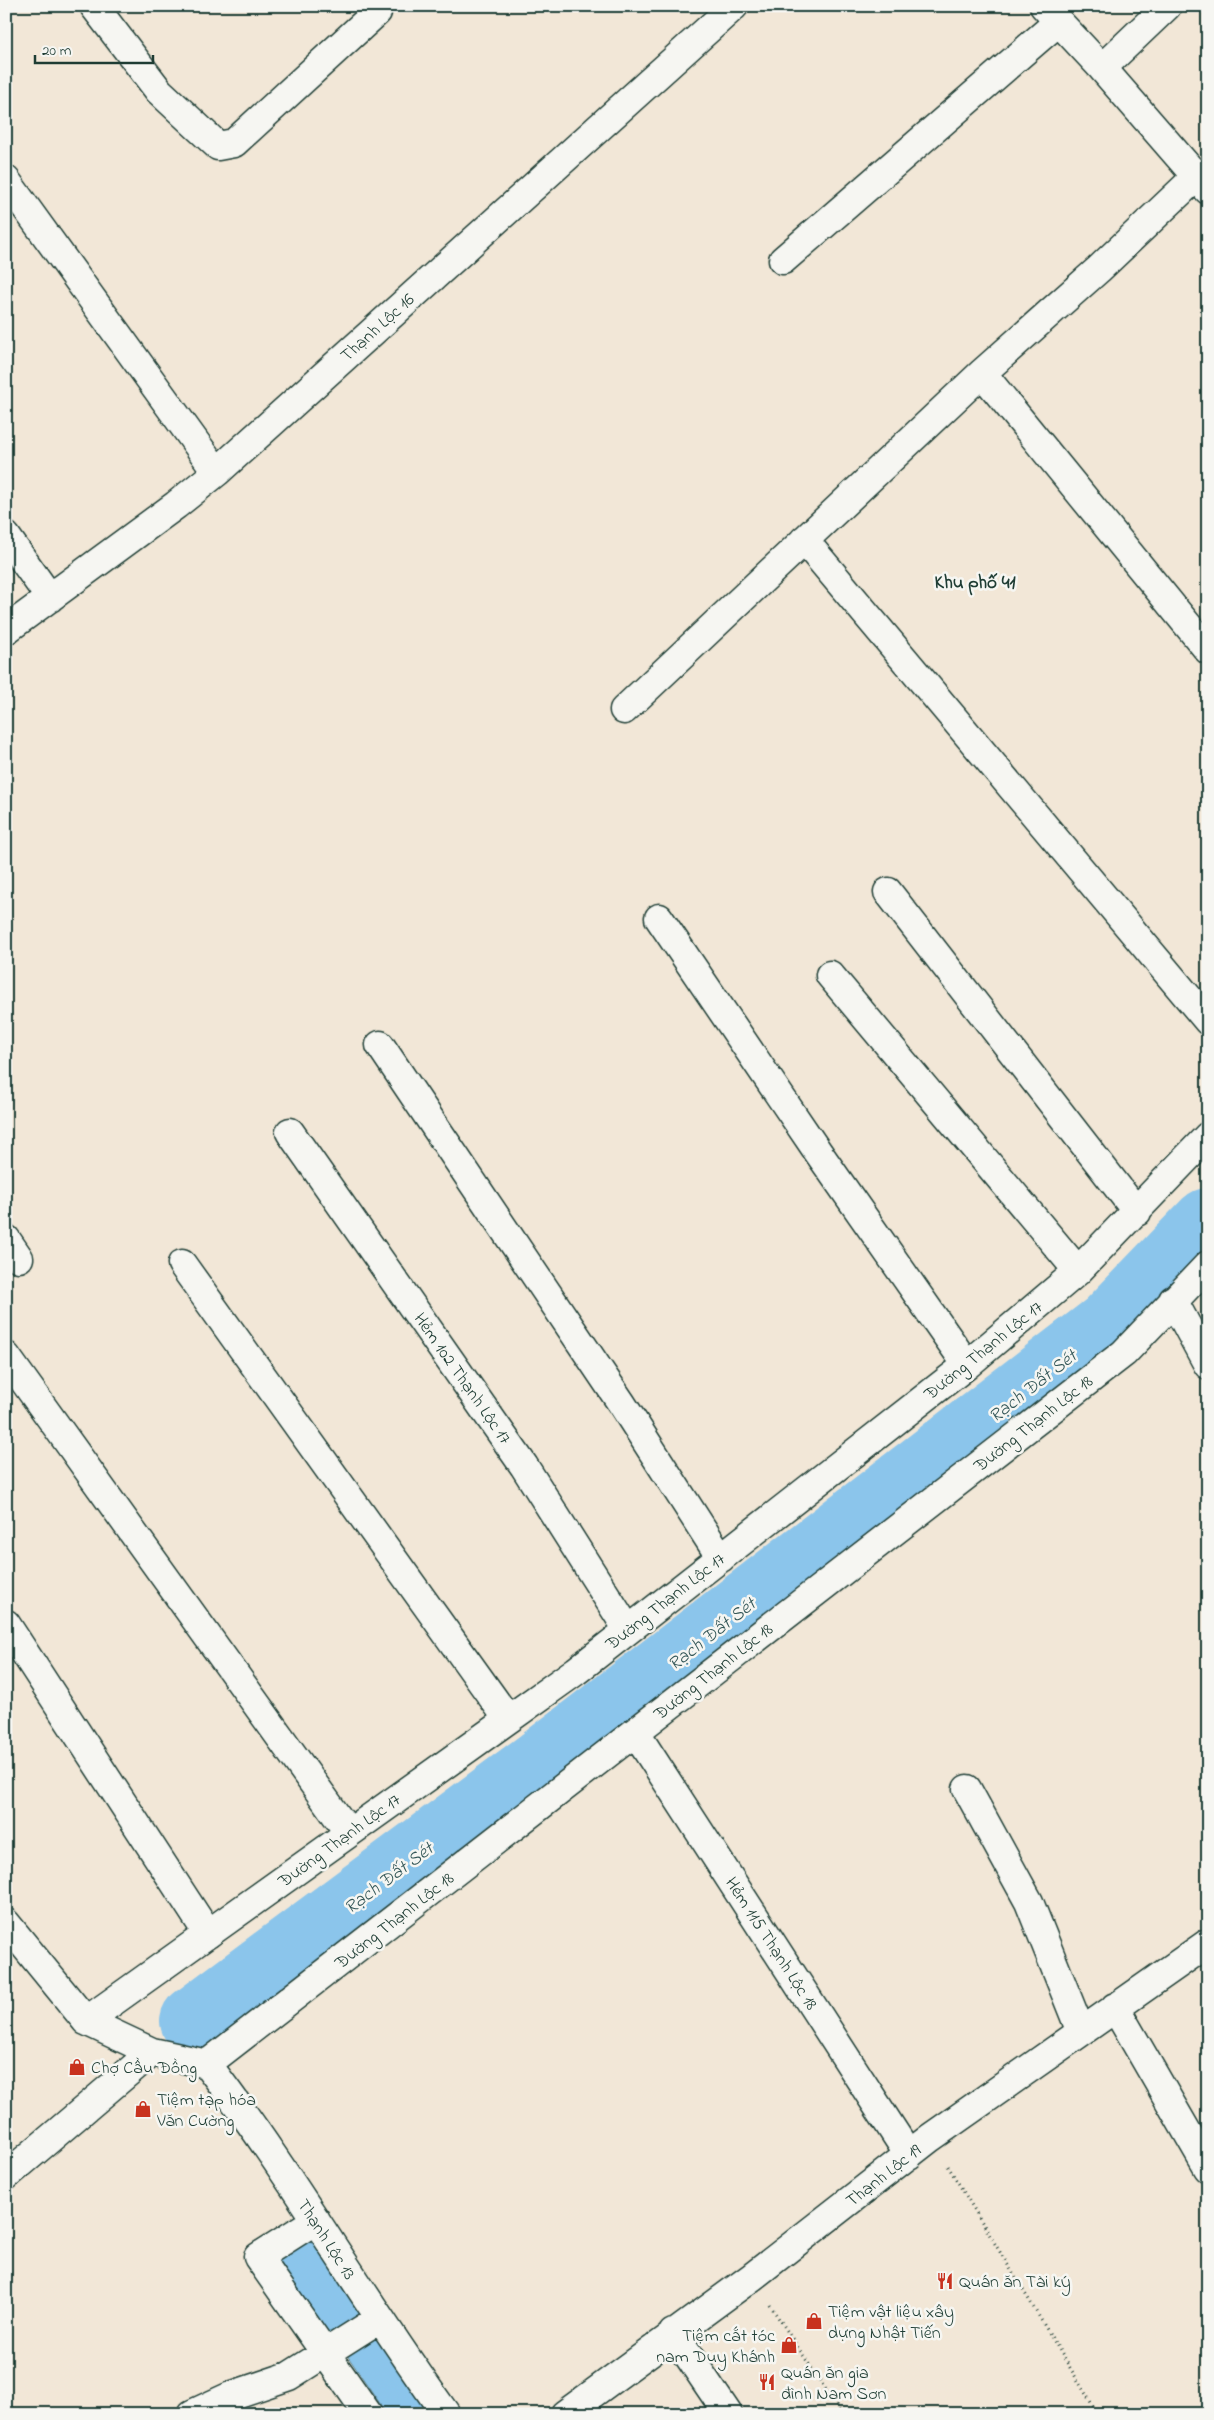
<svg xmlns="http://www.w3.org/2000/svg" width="1214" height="2420" font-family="'Indie Flower',sans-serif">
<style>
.water{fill:#8bc5eb;stroke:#608fa2}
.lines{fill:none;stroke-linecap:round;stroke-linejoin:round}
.river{stroke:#8bc5eb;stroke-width:70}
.minor-casing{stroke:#1f3d34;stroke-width:31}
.path{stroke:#1f3d34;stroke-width:3;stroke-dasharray:1 4;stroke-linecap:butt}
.minor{stroke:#f6f6f2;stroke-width:28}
.labels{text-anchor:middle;stroke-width:5;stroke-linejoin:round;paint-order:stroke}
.street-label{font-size:18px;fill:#1f3d34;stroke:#f6f6f2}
.poi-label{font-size:18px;fill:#1f3d34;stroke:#f6f6f2;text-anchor:start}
.neighbourhood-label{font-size:19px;font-weight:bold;fill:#1f3d34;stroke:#f6f6f2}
.water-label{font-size:19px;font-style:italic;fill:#355859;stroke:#f6f6f2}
</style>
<rect width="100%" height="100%" fill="#f2e7d7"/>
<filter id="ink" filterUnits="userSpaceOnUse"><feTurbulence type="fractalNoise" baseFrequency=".02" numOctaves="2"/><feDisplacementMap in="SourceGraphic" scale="10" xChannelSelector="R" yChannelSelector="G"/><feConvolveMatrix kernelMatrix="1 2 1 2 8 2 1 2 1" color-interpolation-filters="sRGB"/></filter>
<g filter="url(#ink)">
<path class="water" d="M316,2234L367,2311L329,2336L278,2259Z
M383,2334L435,2414H387L347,2355Z"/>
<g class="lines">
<path class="river" d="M195,2021L539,1765L1109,1326L1208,1223"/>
<g class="minor-casing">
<path id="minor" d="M94,6L159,91L218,146L234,143L377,12
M1044,6L1102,68L1208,190
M1102,68L1167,6
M6,180L217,472
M783,260L1058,22
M982,373L1099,269L1196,177
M6,536L50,598
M804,540L1208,1021
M6,630L176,505L217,472L734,6
M624,710L982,373L1208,650
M888,892L1137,1212
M659,918L818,1152L967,1365
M830,975L1078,1271
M380,1045L622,1404L721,1558
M290,1132L524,1466L628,1630
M6,1239L19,1258
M182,1264L508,1719
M1173,1300L1208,1365
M6,1356L349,1833
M6,1624L208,1934
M635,1732L909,2155
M967,1789L1029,1902L1081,2032
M6,1923L86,2021L152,2052L207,2064
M1115,2007L1208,2168
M86,2021L576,1671L967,1365L1078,1271L1208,1136
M207,2064L1124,1353L1208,1265
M207,2064C293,2176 363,2300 446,2414
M6,2176L152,2052
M316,2220L258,2257L368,2414
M673,2333L728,2414
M192,2414L233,2395L289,2376L379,2319
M565,2414L752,2277L930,2138L1208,1943"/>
</g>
<path class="path" d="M948,2166L1098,2414
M770,2305L842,2414"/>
<use href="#minor" class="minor"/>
</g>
</g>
<defs>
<g id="shop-bare" transform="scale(1.35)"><path d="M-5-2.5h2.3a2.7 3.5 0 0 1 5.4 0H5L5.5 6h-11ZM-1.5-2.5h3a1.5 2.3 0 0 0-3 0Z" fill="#c8321e" stroke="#f6f6f2" stroke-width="2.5" paint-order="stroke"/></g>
<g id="restaurant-bare" transform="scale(1.35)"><path d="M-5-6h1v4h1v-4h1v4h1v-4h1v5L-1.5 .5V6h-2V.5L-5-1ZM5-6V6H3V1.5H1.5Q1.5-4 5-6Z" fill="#c8321e" stroke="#f6f6f2" stroke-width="2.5" paint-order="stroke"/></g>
</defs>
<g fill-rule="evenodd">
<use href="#shop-bare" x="77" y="2067"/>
<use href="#shop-bare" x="143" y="2109"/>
<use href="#restaurant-bare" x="945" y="2281"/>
<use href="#shop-bare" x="814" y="2321"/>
<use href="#shop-bare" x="789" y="2345"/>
<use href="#restaurant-bare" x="767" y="2382"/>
</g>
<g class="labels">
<g class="street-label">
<text transform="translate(377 327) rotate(-42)" y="6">Thạnh Lộc 16</text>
<text transform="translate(983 1350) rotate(-39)" y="6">Đường Thạnh Lộc 17</text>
<text transform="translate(463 1378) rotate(55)" y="6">Hẻm 102 Thạnh Lộc 17</text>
<text transform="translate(1033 1423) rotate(-38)" y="6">Đường Thạnh Lộc 18</text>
<text transform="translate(665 1601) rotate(-38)" y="6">Đường Thạnh Lộc 17</text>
<text transform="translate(713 1671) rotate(-38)" y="6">Đường Thạnh Lộc 18</text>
<text transform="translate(339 1840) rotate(-36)" y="6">Đường Thạnh Lộc 17</text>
<text transform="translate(394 1920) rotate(-38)" y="6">Đường Thạnh Lộc 18</text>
<text transform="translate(772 1943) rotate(57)" y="6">Hẻm 115 Thạnh Lộc 18</text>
<text transform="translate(883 2175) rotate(-38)" y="6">Thạnh Lộc 19</text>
<text transform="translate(327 2239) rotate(57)" y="6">Thạnh Lộc 13</text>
</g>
<g class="poi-label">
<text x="91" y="2073">Chợ Cầu Đồng</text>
<text x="157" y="2105">Tiệm tạp hóa<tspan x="157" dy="21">Văn Cường</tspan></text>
<text x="959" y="2287">Quán ăn Tài ký</text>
<text x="828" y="2317">Tiệm vật liệu xây<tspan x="828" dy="21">dựng Nhật Tiến</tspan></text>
<text x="775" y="2341" text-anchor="end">Tiệm cắt tóc<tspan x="775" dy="21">nam Duy Khánh</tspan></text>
<text x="781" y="2378">Quán ăn gia<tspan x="781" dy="21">đình Nam Sơn</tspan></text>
</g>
<g class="neighbourhood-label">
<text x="975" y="588">Khu phố 41</text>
</g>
<g class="water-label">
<text transform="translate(1032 1385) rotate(-38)" y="7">Rạch Đất Sét</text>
<text transform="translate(711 1633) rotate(-38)" y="7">Rạch Đất Sét</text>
<text transform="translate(388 1877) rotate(-37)" y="7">Rạch Đất Sét</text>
</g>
</g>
<rect width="1214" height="2420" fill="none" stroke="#f6f6f2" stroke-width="25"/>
<rect x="12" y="12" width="1189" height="2395" fill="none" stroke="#1f3d34" stroke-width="2" filter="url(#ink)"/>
<path d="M35 55v8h118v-8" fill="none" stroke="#1f3d34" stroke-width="2.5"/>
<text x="42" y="55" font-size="15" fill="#1f3d34" stroke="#f6f6f2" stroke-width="4" paint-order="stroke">20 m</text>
</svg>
